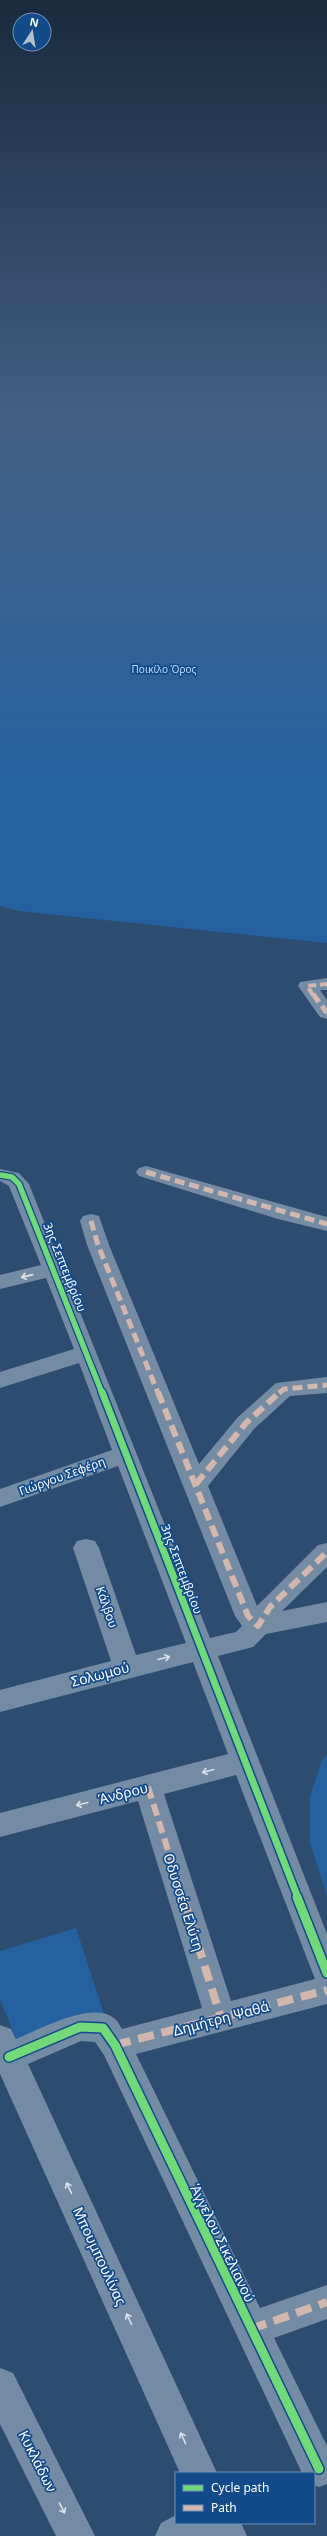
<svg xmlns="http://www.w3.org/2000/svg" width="327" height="2536" viewBox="0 0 327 2536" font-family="'Noto Sans',sans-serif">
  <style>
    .green { fill: #2561a1 }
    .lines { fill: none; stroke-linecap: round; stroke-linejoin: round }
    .minor { fill: #748ba4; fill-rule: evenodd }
    .quiet-far3 { stroke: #d1b7ad; stroke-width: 4; stroke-dasharray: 8 4; stroke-linecap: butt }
    .quiet-far2 { stroke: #d1b7ad; stroke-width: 5; stroke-dasharray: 10 5; stroke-linecap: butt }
    .quiet-far1 { stroke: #d1b7ad; stroke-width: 6; stroke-dasharray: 12 6; stroke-linecap: butt }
    .quiet { stroke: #d1b7ad; stroke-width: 8; stroke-dasharray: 16 8; stroke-linecap: butt }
    .cycleway-far2-casing { stroke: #124a8a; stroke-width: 8 }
    .cycleway-far1-casing { stroke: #124a8a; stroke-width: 10 }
    .cycleway-casing { stroke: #124a8a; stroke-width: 12 }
    .cycleway-far2 { stroke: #71d979; stroke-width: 5.5 }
    .cycleway-far1 { stroke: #71d979; stroke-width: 7 }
    .cycleway { stroke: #71d979; stroke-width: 9 }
    .oneway { stroke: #dce2e8 }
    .labels { text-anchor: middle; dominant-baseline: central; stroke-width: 3.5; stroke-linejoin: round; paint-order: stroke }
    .far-park-label { font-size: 10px; fill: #bfdcfc; stroke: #124a8a }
    .street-label { font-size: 12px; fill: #fff; stroke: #124a8a }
    .near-street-label { font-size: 14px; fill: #fff; stroke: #124a8a }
  </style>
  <rect width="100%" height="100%" fill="#2d4c6f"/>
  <g class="green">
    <polygon points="0,431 327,431 327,943 18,911 0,906"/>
    <polygon points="327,1755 327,1896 310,1843 310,1796 322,1760"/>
    <polygon points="76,1928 104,2014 19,2045 0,2000 0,1951"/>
  </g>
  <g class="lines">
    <g class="minor">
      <polygon points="327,978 327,990 320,990 327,1000 327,1019 320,1017 298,986 300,982"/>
      <polygon points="146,1166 327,1217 327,1231 278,1219 139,1176 136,1172 139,1168"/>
      <path d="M0,1169l19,4 10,11 181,454 26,-6 6,-6 -7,-10 -148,-371 -7,-24 3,-5 8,-2 8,2 10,29 90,219 39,-47 38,-34 51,-6v16l-37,3 -36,33 -46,57 49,120 61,-61 9,-2v24l-45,44 45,-9v20l-61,12 -13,13 -35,9 109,278v70l-191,50 124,254 67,-23v34l-53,19 53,108v38l-8,3 -5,-2v-12h-12l-198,-418 -9,-13 -14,-1 -53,23 189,409h-37l-180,-399v-49l11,4 5,10c22,-9 78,-40 99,-20 3,2 5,7 7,10l80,-21 -64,-207 -138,36v-24l228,-59 -35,-92 -193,50v-22l111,-29 -38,-113 4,-7 9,-2 9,2 4,7 37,107 50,-12 -68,-177 -118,41v-18l112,-39 -33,-87 -79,25v-16l74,-23 -28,-71 -46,11v-14l41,-10 -32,-79 -9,-5zM236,1775l79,204 -84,22 -67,-207z"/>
      <polygon points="0,2368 13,2373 95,2536 56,2536 0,2424"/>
      <polygon points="176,2515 176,2523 241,2523 247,2536 155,2536 161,2523"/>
    </g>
    <polyline class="quiet-far3" points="313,995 307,986 327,984"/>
    <g class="quiet-far2">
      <polyline points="313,994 327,1013"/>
      <polyline points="146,1172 327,1224"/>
      <polyline points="91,1221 98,1245 158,1393"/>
      <polyline points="279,1393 284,1389 327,1385"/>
    </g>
    <g class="quiet-far1">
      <polyline points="158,1392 248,1616 258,1626 270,1607 327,1552"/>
      <polyline points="196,1484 246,1423 280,1392"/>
      <polyline points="148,1787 183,1898"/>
    </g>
    <g class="quiet">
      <polyline points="183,1897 221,2018"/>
      <polyline points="115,2045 327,1990"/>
      <polyline points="251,2329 327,2302"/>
    </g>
    <defs>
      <polyline id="cycleway-far2" points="0,1175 12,1177 19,1184 102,1393"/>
      <polyline id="cycleway-far1" points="102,1392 298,1898"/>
      <g id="cycleway">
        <polyline points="297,1897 327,1973"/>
        <polyline points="9,2057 80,2027 103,2028 115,2045 319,2469"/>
      </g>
    </defs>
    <use href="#cycleway-far2" class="cycleway-far2-casing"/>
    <use href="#cycleway-far1" class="cycleway-far1-casing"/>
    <use href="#cycleway" class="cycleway-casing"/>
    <use href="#cycleway-far2" class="cycleway-far2"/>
    <use href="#cycleway-far1" class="cycleway-far1"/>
    <use href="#cycleway" class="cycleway"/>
  </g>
  <defs><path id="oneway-shaft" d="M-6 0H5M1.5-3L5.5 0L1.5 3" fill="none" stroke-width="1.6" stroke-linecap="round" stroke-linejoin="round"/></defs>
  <g class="oneway">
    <use href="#oneway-shaft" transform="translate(27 1276) rotate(167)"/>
    <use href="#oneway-shaft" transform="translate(164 1658) rotate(-14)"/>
    <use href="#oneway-shaft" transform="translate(208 1771) rotate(165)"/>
    <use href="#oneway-shaft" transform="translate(82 1804) rotate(166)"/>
    <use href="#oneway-shaft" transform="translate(69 2188) rotate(-115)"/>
    <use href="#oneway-shaft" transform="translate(129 2319) rotate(-115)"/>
    <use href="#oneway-shaft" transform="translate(183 2438) rotate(-115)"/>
    <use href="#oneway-shaft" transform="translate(62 2508) rotate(63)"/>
  </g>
  <linearGradient id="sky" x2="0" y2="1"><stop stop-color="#192a3d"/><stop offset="0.55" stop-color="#466185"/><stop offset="1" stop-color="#466185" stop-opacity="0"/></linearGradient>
  <rect width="327" height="786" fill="url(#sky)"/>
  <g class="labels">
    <g class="far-park-label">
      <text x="164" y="669">Ποικίλο Όρος</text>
    </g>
    <g class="street-label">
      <text transform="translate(65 1267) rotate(68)">3ης Σεπτεμβρίου</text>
      <text transform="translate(62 1476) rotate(-20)">Γιώργου Σεφέρη</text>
      <text transform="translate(182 1569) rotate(69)">3ης Σεπτεμβρίου</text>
      <text transform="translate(107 1607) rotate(71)">Κάλβου</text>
    </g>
    <g class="near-street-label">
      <text transform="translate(100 1674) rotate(-15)">Σολωμού</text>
      <text transform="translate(123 1793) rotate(-14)">Άνδρου</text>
      <text transform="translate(184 1902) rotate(72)">Οδυσσέα Ελύτη</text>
      <text transform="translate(221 2018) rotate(-15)">Δημήτρη Ψαθά</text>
      <text transform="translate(223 2243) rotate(64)">Άγγελου Σικελιανού</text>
      <text transform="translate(100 2256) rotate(65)">Μπουμπουλίνας</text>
      <text transform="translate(38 2461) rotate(63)">Κυκλάδων</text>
    </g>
  </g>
  <rect x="175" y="2472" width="140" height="52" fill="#124a8a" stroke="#7192b9"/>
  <rect x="183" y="2485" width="20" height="6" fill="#71d979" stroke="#7192b9"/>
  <text x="211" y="2492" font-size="12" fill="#ffffff">Cycle path</text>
  <rect x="183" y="2505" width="20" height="6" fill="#d1b7ad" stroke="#7192b9"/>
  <text x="211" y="2512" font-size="12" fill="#ffffff">Path</text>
  <g transform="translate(32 32) rotate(12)"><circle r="19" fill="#124a8a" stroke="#7192b9"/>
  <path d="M0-3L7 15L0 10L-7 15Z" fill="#b6c0cd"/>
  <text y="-6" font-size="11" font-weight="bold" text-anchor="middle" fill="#ffffff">N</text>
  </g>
</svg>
